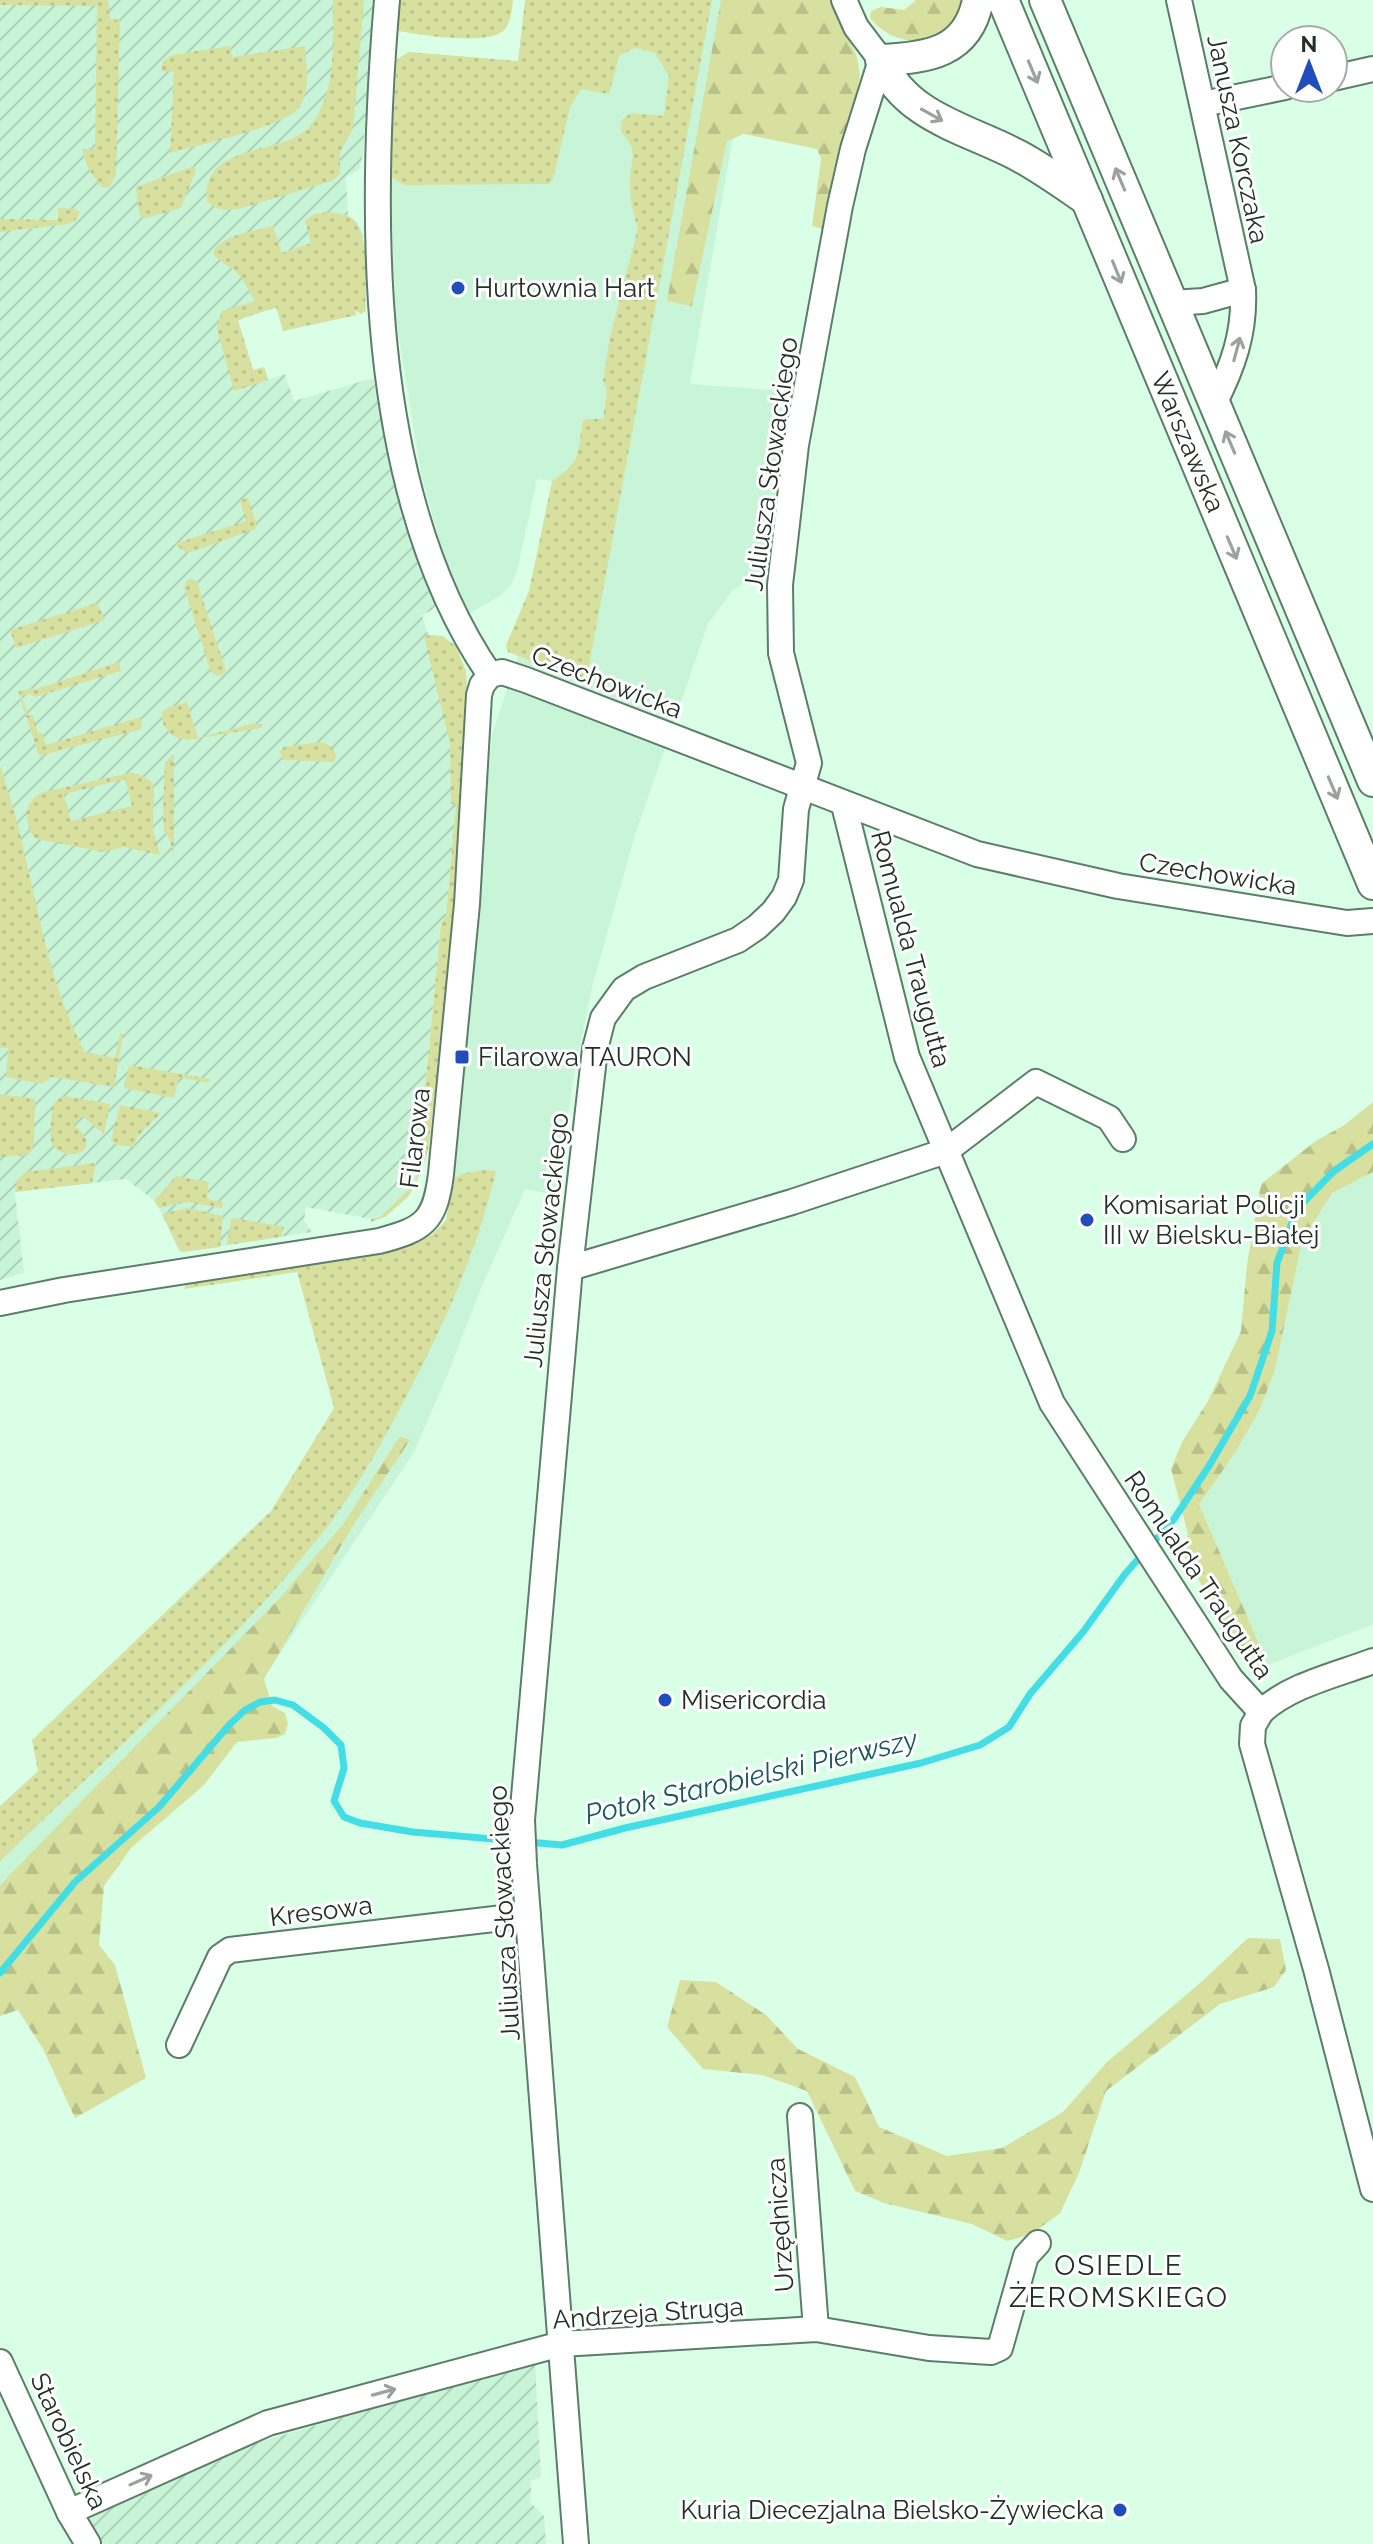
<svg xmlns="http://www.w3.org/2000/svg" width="1373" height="2544" viewBox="0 0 1373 2544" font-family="Raleway,sans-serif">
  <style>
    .built { fill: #c8f4d7 }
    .industrial { fill: url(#industrial-furrows) }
    .grass { fill: url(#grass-dots); fill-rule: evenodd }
    .forest { fill: url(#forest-firs) }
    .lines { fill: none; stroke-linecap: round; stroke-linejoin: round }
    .stream { stroke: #43dee5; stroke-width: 7 }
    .minor-casing { stroke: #5c7d68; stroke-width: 28 }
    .major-casing { stroke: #5c7d68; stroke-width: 34 }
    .minor { stroke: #fff; stroke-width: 24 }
    .major { stroke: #fff; stroke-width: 30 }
    .oneway { stroke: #9ba19d }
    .poi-dot { fill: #204dbb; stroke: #fff; stroke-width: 3 }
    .labels { text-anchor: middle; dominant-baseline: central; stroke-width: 6; stroke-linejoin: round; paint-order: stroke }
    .street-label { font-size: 26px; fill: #212f26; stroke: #fff }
    .poi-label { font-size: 26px; fill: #212f26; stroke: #fff; text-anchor: start }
    .water-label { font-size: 28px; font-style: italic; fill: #18575a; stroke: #fff }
    .neighbourhood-label { font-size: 28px; letter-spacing: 2px; fill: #212f26; stroke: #fff }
  </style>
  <defs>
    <pattern id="industrial-furrows" width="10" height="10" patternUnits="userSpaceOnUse" patternTransform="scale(2)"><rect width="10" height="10" fill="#c8f4d7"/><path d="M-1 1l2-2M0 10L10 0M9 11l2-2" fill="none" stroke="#acd2b8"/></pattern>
    <pattern id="grass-dots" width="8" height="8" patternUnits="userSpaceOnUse" patternTransform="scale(2)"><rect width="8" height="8" fill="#d8e0a0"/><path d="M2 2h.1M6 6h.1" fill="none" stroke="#b9c08a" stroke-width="1.8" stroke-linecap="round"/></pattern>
    <pattern id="forest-firs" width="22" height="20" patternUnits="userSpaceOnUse" patternTransform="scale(2)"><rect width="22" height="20" fill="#d8e0a0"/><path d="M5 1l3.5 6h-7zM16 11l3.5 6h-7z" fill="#b9c08a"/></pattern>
  </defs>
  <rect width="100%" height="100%" fill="#daffe7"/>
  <g class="built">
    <polygon points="678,0 757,0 690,384 796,392 772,563 732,591 708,624 635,835 593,984 574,1076 556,1195 525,1189 479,1293 449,1371 414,1452 270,1669 0,1930 0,1822 165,1665 446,1262 492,735 595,420 582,423 578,451 570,469 552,481 537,479 517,572 511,585 500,596 470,613 448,571 421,474 396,320 390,176 404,185 553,179 570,108 581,89 619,56 634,48 655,53 666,69"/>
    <polygon points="1373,1172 1373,1624 1268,1665 1199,1504 1235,1453 1259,1411 1275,1370 1302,1241 1332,1193"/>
  </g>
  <g class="industrial">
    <polygon points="0,0 374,0 363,154 359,170 346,177 348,215 357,223 364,236 262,261 275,308 238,320 253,370 264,367 268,380 285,374 294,401 373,378 396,492 407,531 437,598 436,605 432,610 422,615 462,740 446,916 441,924 416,1182 380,1217 371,1219 306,1207 304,1221 312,1232 183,1252 179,1250 156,1202 126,1179 15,1192 24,1273 0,1280"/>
    <polygon points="535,2362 541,2477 531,2481 531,2503 544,2516 546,2544 103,2544 88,2518 217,2454"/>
  </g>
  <g class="grass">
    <path d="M0,0h108l2,19 10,1 -4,154 -6,12 -7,2c-11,-12 -17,-22 -21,-39h13l2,-143 -97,-1z"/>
    <path d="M333,0h31l-11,129 -13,23v22l-8,7 -94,28 -14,1 -10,-3 -7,-5c-7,-62 77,-44 104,-77 27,-35 21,-83 22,-125z"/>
    <path d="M395,0h118c-1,9 -2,23 -9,30 -14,16 -84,5 -105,1l-6,-14z"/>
    <path d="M525,0h187l-126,682 -78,-30 -2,-7 23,-54 23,-110c28,-18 26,-27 30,-58l4,-4h17l4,-27 -4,-12 7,-43 28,-109c-5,-14 -8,-28 -8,-43 -1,-24 11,-33 -9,-53l1,-12 9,-7 33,3 5,-40 -14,-23 -21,-5 -15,8 -10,38 -28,-5 -11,19 -17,71 -4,5 -145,1 -14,-9 7,-117 12,-7 109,9z"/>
    <path d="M230,46l2,11 73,-11c1,20 6,45 -6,62 -13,18 -104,38 -129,45l4,-81 -13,-1 2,-10 9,-6z"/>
    <polygon points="194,166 196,170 181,208 142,219 139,212 136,187"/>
    <polygon points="58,208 75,209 80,212 76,220 68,224 0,232 0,219 58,220"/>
    <path d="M330,212c6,1 14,2 20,5 22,12 14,70 16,94l-5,3 -7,-4 3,5 -74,16 -7,-24 -38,13 15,50 11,-3 4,13 -34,11 -17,-63 5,-17 33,-10c-7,-11 -11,-22 -20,-30 -8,-7 -16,-9 -22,-18 7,-18 42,-22 60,-27l9,27 29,-10 -6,-23 9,-6z"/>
    <polygon points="248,498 257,526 255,529 188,553 174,544 246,521 240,500"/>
    <polygon points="192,579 197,582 226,671 222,675 217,676 211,672 184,587 187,580"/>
    <polygon points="97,603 105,620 16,648 10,630"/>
    <polygon points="432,635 442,636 456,646 466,671 467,687 466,752 450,968 428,1152 416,1184 408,1197 385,1217 371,1222 371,1219 380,1217 416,1182 441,924 446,916 456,804 451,804 450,744 424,636"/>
    <polygon points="119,662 121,671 35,697 30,694 22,696 28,716 33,715 38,733 42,733 46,745 141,717 142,729 39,756 18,692 32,688 33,690"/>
    <path d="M187,702l11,36 57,-15 2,2 6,-1 -2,4 -73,12c-15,-1 -28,-12 -26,-28l7,-5z"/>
    <path d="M319,742c10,1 12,4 17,12l-2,8 -52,-2 -2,-9 4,-4z"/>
    <polygon points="172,755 174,755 174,857 170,840 164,831 163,812 165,763"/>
    <path d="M0,766c34,94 38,198 85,286l30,6 5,-25 3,1 -9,53 -62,-10 -11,7 -35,-7 2,-29h-8z"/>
    <path d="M130,773l8,1 14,8 2,8 -1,40 7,25 -36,-8 -21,5 -66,-13 -5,-4c-8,-19 -8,-33 11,-43zM125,779l7,27 -61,15 -7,-27z"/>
    <polygon points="129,1065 210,1079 209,1083 179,1077 174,1098 124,1088"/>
    <polygon points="0,1094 35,1099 34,1145 28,1155 0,1157"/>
    <path d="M64,1096l46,8 -6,30 -22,-18 -8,9c4,4 11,9 12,14 5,18 -24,19 -32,8 -5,-6 -3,-17 -3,-25 1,-13 0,-20 13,-26z"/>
    <polygon points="120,1105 161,1113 137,1137 134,1147 116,1145 111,1140"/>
    <polygon points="96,1163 92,1183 15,1192 17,1180 25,1172"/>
    <path d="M482,1170l14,1c-19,80 -51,152 -89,224 -22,42 -46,86 -74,124 -96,126 -220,232 -333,342v-55l38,-35 -6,-31 239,-229 63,-103 -37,-136 -113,17 3,-7 197,-30 35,-11 14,-7 13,-14 6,-40 10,-6z"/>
    <polygon points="176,1176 209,1182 207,1199 223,1202 222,1208 187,1202 159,1208 154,1201"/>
    <polygon points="187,1208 223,1216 220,1247 183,1252 179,1250 162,1214"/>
    <polygon points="234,1218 284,1227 281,1237 227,1245 231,1220"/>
  </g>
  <g class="forest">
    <polygon points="721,0 831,0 857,57 860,76 827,230 812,226 821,159 817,149 744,134 727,141 692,306 667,301"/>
    <path d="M916,0h48c-3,8 -5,17 -10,23 -22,28 -64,21 -84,-5l1,-7 10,-4 23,3z"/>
    <polygon points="1373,1102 1373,1172 1332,1193 1302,1241 1275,1370 1259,1411 1235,1453 1199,1504 1268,1665 1251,1667 1183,1554 1188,1534 1171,1469 1182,1442 1208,1401 1241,1331 1247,1264 1261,1184 1317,1140 1343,1126"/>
    <polygon points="400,1436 410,1440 352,1527 264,1679 272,1706 285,1713 288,1723 285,1734 276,1738 237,1742 204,1785 131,1848 104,1886 99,1945 115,1965 146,2078 75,2118 43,2049 18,2010 0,2016 0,1885 278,1600 344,1523"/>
    <polygon points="1248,1938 1280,1939 1286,1970 1274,1987 1220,2004 1106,2091 1079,2173 1060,2213 1032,2234 1007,2241 972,2224 884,2203 855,2191 807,2091 762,2075 703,2069 667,2027 680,1980 716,1982 766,2015 798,2049 855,2077 879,2127 947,2156 1002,2148 1063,2112 1107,2062 1199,1984"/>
  </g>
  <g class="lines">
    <polyline class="stream" points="0,1973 75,1882 159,1807 229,1725 245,1710 260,1702 275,1700 293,1705 324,1728 341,1745 344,1768 334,1801 344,1817 360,1823 413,1832 562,1845 625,1828 921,1763 980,1745 1009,1727 1030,1694 1083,1632 1125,1574 1174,1519 1209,1466 1250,1396 1272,1331 1277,1263 1297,1209 1334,1171 1373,1144"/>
    <defs>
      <g id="minor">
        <path d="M387,0c-18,212 -22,493 103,675"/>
        <path d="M1179,0l64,290c2,43 -10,76 -29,114"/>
        <polyline points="1333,78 1373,69"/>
        <polyline points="1203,104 1285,87"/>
        <polyline points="1172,303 1203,301 1243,290"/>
        <polyline points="490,675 502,672 526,680 977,854 1118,886 1347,923 1373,921"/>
        <polyline points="844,805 907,1057 1052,1403 1231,1679 1261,1712 1253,1726 1252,1744 1316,1969 1373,2189"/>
        <polyline points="570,1268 792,1202 946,1151 1036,1082 1109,1118 1123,1139"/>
        <path d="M0,1303l64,-13 315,-49c45,-12 56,-19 62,-67l26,-270 12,-209 3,-10 8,-10"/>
        <path d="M1261,1712c29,-27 75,-37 112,-51"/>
        <polyline points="179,2045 220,1957 230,1950 528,1915"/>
        <polyline points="800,2116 816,2329"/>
        <polyline points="0,2362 69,2512 88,2544"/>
        <polyline points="69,2512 268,2423 561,2344 816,2329 929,2348 991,2352 1000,2348 1026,2256 1038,2243"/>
        <polyline points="576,2544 524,1864 522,1820 570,1268 595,1049 603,1018 624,989 644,977 738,940 757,927 773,912 784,897 791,880 796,809 809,763 781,653 780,585 796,445 840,206 853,149 881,60 856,27 844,0"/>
      </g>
      <g id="major">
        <path d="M978,0c-10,53 -51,58 -97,60 24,58 88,69 138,96 24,13 46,29 68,44"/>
        <polyline points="1003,0 1373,884"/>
        <polyline points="1045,0 1373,781"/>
      </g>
    </defs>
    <use href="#minor" class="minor-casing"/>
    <use href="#major" class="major-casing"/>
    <use href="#minor" class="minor"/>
    <use href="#major" class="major"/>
  </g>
  <defs><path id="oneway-shaft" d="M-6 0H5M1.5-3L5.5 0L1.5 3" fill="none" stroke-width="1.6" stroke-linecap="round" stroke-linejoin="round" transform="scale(2)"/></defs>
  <g class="oneway">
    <use href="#oneway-shaft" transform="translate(1033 72) rotate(67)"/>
    <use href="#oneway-shaft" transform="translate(932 115) rotate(29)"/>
    <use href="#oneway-shaft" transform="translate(1120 179) rotate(-113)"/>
    <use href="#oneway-shaft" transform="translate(1117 272) rotate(68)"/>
    <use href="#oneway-shaft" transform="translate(1237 349) rotate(-75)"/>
    <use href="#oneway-shaft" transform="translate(1230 442) rotate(-113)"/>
    <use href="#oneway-shaft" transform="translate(1232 548) rotate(67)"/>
    <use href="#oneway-shaft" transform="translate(1333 788) rotate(67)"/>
    <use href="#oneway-shaft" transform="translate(384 2392) rotate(-15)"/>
    <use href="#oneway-shaft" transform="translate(141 2480) rotate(-24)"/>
  </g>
  <g class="poi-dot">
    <circle cx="458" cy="288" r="8"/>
    <rect x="454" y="1049" width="16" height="16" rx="4"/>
    <circle cx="1087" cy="1220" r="8"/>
    <circle cx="665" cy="1700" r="8"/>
    <circle cx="1120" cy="2510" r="8"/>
  </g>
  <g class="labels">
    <g class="street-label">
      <text transform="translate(1238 139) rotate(78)">Janusza Korczaka</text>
      <text transform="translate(1188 442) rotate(67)">Warszawska</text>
      <text transform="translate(771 464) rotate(-82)">Juliusza Słowackiego</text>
      <text transform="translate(607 682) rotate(21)">Czechowicka</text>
      <text transform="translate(1218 874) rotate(9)">Czechowicka</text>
      <text transform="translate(911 949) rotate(75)">Romualda Traugutta</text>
      <text transform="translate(415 1138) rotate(-83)">Filarowa</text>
      <text transform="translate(546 1240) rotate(-84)">Juliusza Słowackiego</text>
      <text transform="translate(1199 1575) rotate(56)">Romualda Traugutta</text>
      <text transform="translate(321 1911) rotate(-7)">Kresowa</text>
      <text transform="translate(504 1913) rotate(-93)">Juliusza Słowackiego</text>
      <text transform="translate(780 2225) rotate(-94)">Urzędnicza</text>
      <text transform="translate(648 2313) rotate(-4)">Andrzeja Struga</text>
      <text transform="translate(69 2441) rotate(65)">Starobielska</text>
    </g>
    <g class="poi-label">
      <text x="474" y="288">Hurtownia Hart</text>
      <text x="478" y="1057">Filarowa TAURON</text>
      <text x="1103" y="1205">Komisariat Policji<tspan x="1103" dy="30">III w Bielsku-Białej</tspan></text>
      <text x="681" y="1700">Misericordia</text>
      <text x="1104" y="2510" text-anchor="end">Kuria Diecezjalna Bielsko-Żywiecka</text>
    </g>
    <g class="water-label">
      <text transform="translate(751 1777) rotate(-13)">Potok Starobielski Pierwszy</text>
    </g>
    <g class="neighbourhood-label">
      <text x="1119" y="2265">OSIEDLE<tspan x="1119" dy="32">ŻEROMSKIEGO</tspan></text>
    </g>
  </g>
  <g transform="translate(1309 64)"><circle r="38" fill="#ffffff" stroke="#a6aca8" stroke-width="2"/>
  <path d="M0-6L14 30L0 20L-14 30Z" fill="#204dbb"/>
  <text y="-12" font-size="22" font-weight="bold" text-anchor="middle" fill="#212f26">N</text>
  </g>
</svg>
